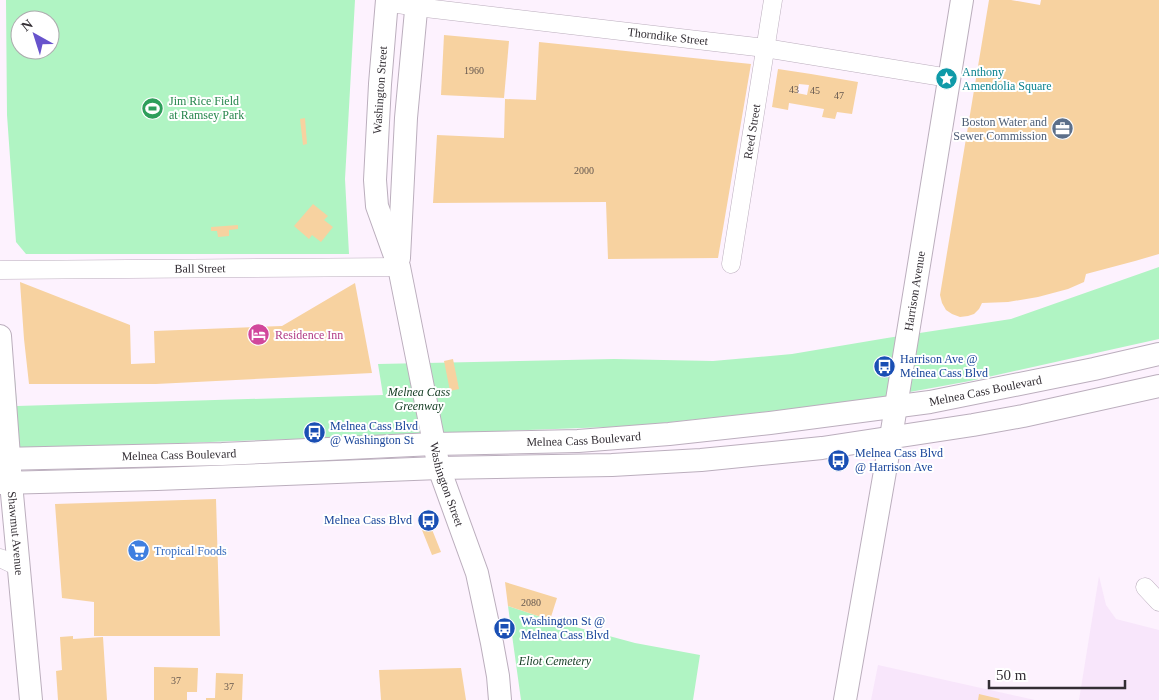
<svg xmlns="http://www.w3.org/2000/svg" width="1159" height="700" viewBox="0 0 1159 700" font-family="'Times New Roman',serif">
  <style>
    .built { fill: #f8e6fb }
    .green { fill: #b0f4c3; fill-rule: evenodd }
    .building { fill: #f7d2a0; fill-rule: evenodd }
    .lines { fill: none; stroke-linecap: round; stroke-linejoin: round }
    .minor-casing { stroke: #bbaebd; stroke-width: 19 }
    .major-casing { stroke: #bbaebd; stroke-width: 24 }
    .minor { stroke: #fff; stroke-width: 18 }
    .major { stroke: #fff; stroke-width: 22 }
    .labels { text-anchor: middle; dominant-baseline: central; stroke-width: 4; stroke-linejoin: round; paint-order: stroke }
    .number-label { font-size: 10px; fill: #64574f }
    .street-label { font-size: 12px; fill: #332e34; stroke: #fff }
    .culture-label { font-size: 12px; fill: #0d838f; stroke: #fff; text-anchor: start }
    .leisure-label { font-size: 12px; fill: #27864d; stroke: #fff; text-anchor: start }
    .service-label { font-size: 12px; fill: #4e5e75; stroke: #fff; text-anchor: end }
    .hotel-label { font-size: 12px; fill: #b23c85; stroke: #fff; text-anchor: start }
    .transit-label { font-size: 12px; fill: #164399; stroke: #fff; text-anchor: start }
    .park-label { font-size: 12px; font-style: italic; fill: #113920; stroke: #fff }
    .shop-label { font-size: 12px; fill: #366cbe; stroke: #fff; text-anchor: start }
  </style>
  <rect width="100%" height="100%" fill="#fdf2fe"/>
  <g class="built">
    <polygon points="1099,576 1106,605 1116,619 1159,630 1159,700 1079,700"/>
    <polygon points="878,665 1035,700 871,700"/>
  </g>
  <g class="green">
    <path d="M6,0h349l-10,179 4,75h-323l-10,-12 -9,-127zM20,20h30v30h-30z"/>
    <polygon points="1159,267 1159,339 970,381 855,402 635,426 0,450 0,379 15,378 17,406 383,395 378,364 614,359 713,361 792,354 887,338 1011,319"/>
    <polygon points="508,606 550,620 635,643 700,655 693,700 521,700"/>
  </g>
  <g class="building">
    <polygon points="989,0 1011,0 1040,5 1041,0 1159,0 1159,254 1135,261 1086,274 1084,282 1068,289 1038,297 1008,302 982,303 979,309 974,314 968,316 960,317 952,314 946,310 942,303 940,295"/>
    <polygon points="444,35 509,41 504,98 441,95"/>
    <polygon points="539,42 751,64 718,258 608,259 606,202 433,203 437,135 504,138 505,99 536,100"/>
    <path d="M778,69l33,5 47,8 -6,32 -15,-2 -2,7 -13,-2 2,-8 -35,-6 -1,7 -16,-3zM799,84l10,1 -2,10 -10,-2z"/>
    <polygon points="305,118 307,144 303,145 300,119"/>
    <polygon points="313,204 328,216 324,220 333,227 321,242 312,235 309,239 294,226"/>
    <polygon points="238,225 238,229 229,230 229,236 218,237 217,231 211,231 211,227"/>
    <polygon points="20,282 130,325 131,364 155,363 154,331 282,326 355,283 372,373 156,384 29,384 24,339"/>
    <polygon points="453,359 459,389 450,391 444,361"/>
    <polygon points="216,499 220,636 94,636 94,602 62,598 55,504"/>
    <polygon points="431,527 441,552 432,555 422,530"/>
    <polygon points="505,582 557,598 550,620 508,606"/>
    <polygon points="73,636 73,639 103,637 107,700 58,700 56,671 62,670 60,637"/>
    <polygon points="154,667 198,668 197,692 187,692 187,700 154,700"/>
    <polygon points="461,668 466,700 381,700 379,670"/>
    <polygon points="216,673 243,674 242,700 206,700 206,698 215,698"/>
    <polygon points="979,694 1000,699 999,700 978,700"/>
  </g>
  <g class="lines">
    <defs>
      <g id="minor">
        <path id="s1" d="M386,2l31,5 348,41 184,30"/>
        <path id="s2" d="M731,264l42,-264"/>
        <path id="s3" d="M0,270l399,-3"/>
        <polyline points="0,558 19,567"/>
        <polyline points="1145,587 1159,602"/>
      </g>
      <g id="major">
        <path id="s4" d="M387,0l-7,84 -5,96 2,26 22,61 40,201 38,105 15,70 6,33 2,24"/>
        <polyline points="399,258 406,118 417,0"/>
        <path id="s5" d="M0,336l11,147 20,217"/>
        <path id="s6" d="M0,459l222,-5 212,-10 144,-3 91,-7 101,-11 160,-21 164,-33 65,-15"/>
        <polyline points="0,483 157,479 439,468 612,465 701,460 822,448 973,425 1023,416 1159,386"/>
        <path id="s7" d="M845,700l46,-263 71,-437"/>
      </g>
    </defs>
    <use href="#minor" class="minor-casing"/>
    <use href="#major" class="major-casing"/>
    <use href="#minor" class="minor"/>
    <use href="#major" class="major"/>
  </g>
  <defs>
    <symbol id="sight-disc" viewBox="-11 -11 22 22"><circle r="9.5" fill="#0f9aa8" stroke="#fff"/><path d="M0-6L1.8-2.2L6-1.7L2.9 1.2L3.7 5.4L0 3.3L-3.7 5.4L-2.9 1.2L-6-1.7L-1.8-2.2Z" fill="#fff"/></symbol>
    <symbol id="stadium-disc" viewBox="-11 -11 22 22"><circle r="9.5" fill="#2e9e5b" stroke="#fff"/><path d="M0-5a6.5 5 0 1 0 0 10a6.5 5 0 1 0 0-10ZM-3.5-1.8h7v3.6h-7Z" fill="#fff"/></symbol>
    <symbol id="office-disc" viewBox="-11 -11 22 22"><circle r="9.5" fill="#5c6f8a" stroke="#fff"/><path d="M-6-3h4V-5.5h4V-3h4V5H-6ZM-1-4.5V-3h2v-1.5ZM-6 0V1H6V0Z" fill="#fff"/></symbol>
    <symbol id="hotel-disc" viewBox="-11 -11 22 22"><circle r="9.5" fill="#d1479c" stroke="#fff"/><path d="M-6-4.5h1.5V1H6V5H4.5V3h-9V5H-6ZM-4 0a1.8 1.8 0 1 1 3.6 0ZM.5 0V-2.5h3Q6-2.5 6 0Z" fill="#fff"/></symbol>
    <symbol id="bus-disc" viewBox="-11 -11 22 22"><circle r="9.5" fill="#1a4fb4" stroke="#fff"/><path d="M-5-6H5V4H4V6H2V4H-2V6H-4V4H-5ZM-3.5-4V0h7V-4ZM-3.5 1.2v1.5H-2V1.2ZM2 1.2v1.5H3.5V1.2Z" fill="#fff"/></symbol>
    <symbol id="supermarket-disc" viewBox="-11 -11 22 22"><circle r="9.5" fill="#3f7fe0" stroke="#fff"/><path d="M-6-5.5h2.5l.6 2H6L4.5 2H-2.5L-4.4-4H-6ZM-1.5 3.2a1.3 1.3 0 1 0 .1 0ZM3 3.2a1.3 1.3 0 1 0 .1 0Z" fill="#fff"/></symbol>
  </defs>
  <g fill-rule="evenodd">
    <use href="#sight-disc" x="934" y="66" width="25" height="25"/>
    <use href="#stadium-disc" x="140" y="96" width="25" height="25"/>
    <use href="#office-disc" x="1050" y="116" width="25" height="25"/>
    <use href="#hotel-disc" x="246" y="322" width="25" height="25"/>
    <use href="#bus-disc" x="872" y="354" width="25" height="25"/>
    <use href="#bus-disc" x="302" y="420" width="25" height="25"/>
    <use href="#bus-disc" x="826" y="448" width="25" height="25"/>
    <use href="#bus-disc" x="416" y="508" width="25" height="25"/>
    <use href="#supermarket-disc" x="126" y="538" width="25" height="25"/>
    <use href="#bus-disc" x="492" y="616" width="25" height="25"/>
  </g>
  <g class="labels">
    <g class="number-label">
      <text x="474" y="70">1960</text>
      <text x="794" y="89">43</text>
      <text x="815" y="90">45</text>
      <text x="839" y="95">47</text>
      <text x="584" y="170">2000</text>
      <text x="531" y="602">2080</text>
      <text x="176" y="680">37</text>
      <text x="229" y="686">37</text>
    </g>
    <g class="street-label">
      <text stroke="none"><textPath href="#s1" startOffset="284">Thorndike Street</textPath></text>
      <text transform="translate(380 90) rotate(-86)">Washington Street</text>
      <text stroke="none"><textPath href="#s2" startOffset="134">Reed Street</textPath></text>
      <text stroke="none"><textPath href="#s3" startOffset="200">Ball Street</textPath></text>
      <text stroke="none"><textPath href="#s7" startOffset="415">Harrison Avenue</textPath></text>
      <text stroke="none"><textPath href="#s6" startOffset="989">Melnea Cass Boulevard</textPath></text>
      <text stroke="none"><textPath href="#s6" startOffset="584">Melnea Cass Boulevard</textPath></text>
      <text stroke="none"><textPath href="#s6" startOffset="179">Melnea Cass Boulevard</textPath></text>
      <text stroke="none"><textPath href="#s4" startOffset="494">Washington Street</textPath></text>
      <text stroke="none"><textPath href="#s5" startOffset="198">Shawmut Avenue</textPath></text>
    </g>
    <g class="culture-label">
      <text x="962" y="72">Anthony<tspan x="962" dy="14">Amendolia Square</tspan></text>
    </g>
    <g class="leisure-label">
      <text x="169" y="101">Jim Rice Field<tspan x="169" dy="14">at Ramsey Park</tspan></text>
    </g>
    <g class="service-label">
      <text x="1047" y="122">Boston Water and<tspan x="1047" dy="14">Sewer Commission</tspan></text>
    </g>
    <g class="hotel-label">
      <text x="275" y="335">Residence Inn</text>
    </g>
    <g class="transit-label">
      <text x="900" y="359">Harrison Ave @<tspan x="900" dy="14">Melnea Cass Blvd</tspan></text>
      <text x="330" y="426">Melnea Cass Blvd<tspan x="330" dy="14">@ Washington St</tspan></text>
      <text x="855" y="453">Melnea Cass Blvd<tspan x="855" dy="14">@ Harrison Ave</tspan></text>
      <text x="412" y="520" text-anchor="end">Melnea Cass Blvd</text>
      <text x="521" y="621">Washington St @<tspan x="521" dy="14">Melnea Cass Blvd</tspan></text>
    </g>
    <g class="park-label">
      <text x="419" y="392">Melnea Cass<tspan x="419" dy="14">Greenway</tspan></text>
      <text x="555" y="661">Eliot Cemetery</text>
    </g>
    <g class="shop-label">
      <text x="154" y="551">Tropical Foods</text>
    </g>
  </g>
  <g transform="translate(35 35) rotate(321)"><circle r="24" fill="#ffffff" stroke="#adabae"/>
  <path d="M0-4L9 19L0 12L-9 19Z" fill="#6753cc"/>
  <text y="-8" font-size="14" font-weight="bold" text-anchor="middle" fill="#332e34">N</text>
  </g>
  <path d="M989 680v8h136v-8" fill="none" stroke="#332e34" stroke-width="2.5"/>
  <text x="996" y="680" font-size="15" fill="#332e34" stroke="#ffffff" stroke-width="4" paint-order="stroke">50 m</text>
</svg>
